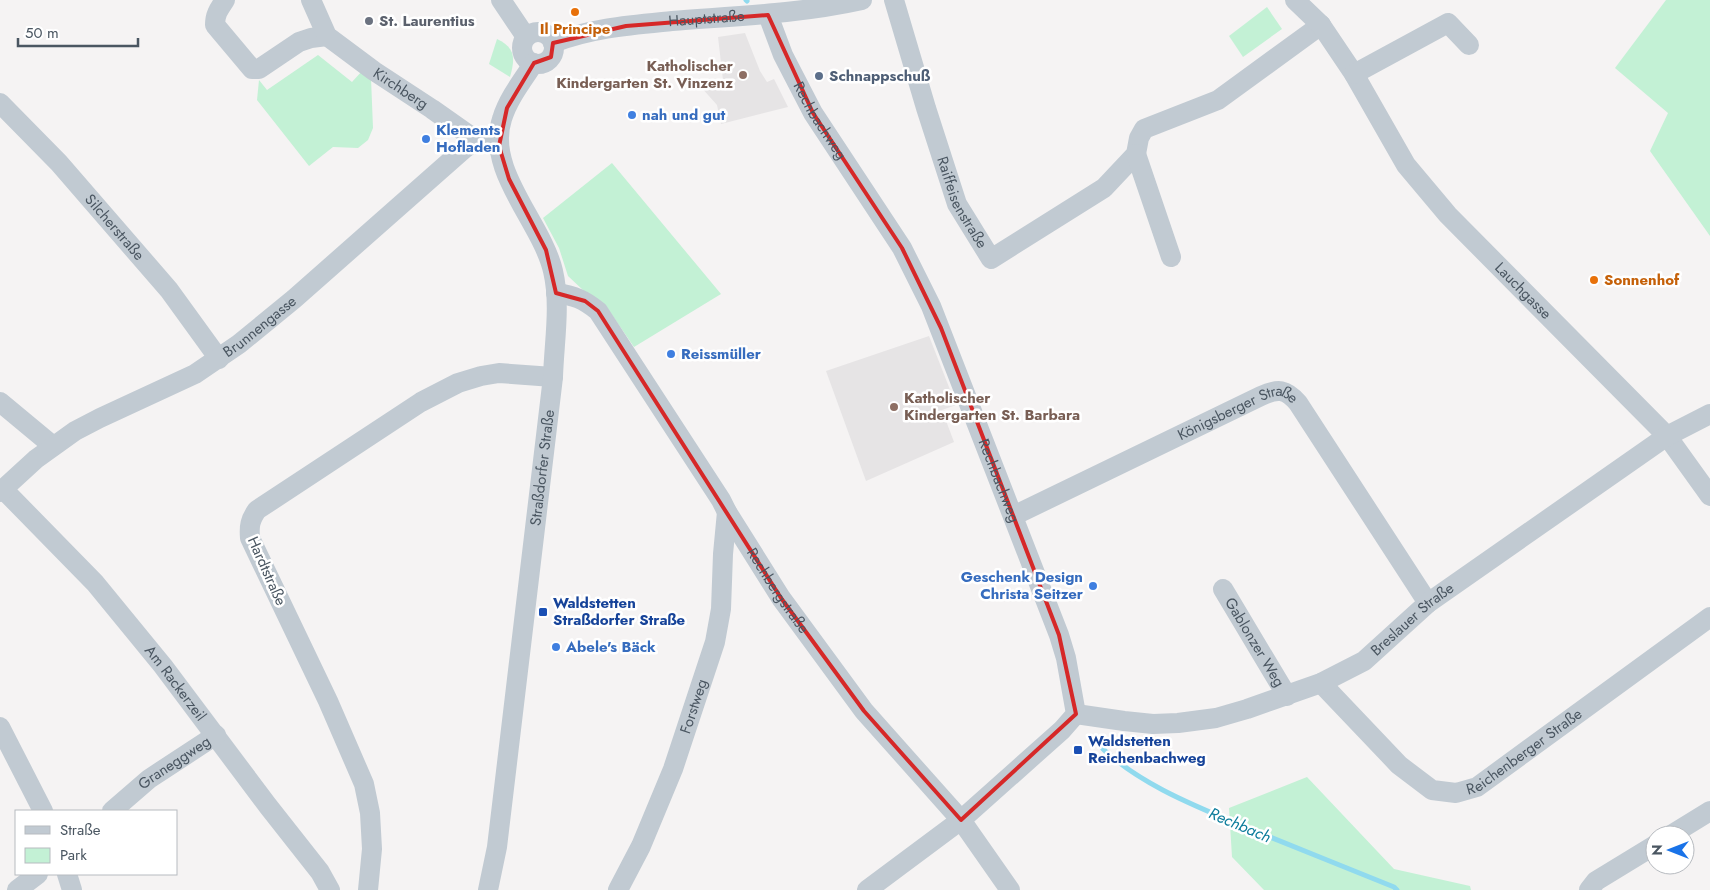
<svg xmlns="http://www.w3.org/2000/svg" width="1710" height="890" viewBox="0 0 1710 890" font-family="Jost,sans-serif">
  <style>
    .education { fill: #e6e4e5 }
    .green { fill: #c3f1d5 }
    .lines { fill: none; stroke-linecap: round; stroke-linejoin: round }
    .stream { stroke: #90daee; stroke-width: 5 }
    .minor { stroke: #c1cad2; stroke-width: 20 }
    .marked { fill: none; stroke: #d62828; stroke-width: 4; stroke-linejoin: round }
    .food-dot { fill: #e8710a; stroke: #fff; stroke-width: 2 }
    .worship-dot { fill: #6b7280; stroke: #fff; stroke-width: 2 }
    .education-dot { fill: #8d6e63; stroke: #fff; stroke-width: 2 }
    .service-dot { fill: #5c6f8a; stroke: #fff; stroke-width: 2 }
    .shop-dot { fill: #3f7fe0; stroke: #fff; stroke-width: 2 }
    .transit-dot { fill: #1a4fb4; stroke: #fff; stroke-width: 2 }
    .labels { text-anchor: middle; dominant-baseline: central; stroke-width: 5; stroke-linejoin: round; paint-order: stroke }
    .street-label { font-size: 15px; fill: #4a5661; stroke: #fff }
    .worship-label { font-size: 15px; font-weight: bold; fill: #5b616d; stroke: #fff; text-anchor: start }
    .food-label { font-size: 15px; font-weight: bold; fill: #c56008; stroke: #fff }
    .education-label { font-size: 15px; font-weight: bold; fill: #785e54; stroke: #fff; text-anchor: end }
    .service-label { font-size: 15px; font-weight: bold; fill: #4e5e75; stroke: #fff; text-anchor: start }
    .shop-label { font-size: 15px; font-weight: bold; fill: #366cbe; stroke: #fff; text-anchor: start }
    .transit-label { font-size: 15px; font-weight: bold; fill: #164399; stroke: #fff; text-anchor: start }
    .water-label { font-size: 16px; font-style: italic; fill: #0c7c9b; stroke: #fff }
  </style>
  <rect width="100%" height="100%" fill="#f5f3f3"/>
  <g class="education">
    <polygon points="745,33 760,71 767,82 774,79 788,107 721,124 717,105 700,86 717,84 717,81 723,80 718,37"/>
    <polygon points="929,336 956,405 942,410 954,442 866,481 826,371"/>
  </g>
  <g class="green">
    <polygon points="1666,0 1710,0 1710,236 1650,151 1668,113 1615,68"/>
    <polygon points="1267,7 1282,29 1243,57 1229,36"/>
    <path d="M497,39c19,9 18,20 13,38l-21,-13z"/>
    <polygon points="318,55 352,82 363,70 371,78 373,128 368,140 358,148 333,147 309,166 257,100 259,80 267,90"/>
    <polygon points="612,163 721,294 634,347 606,306 584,291 568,276 559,248 543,218"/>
    <polygon points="1307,777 1394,869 1470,886 1471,890 1264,890 1232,857 1229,808"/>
  </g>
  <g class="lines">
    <g class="stream">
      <polyline points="746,0 747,1"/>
      <path d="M1095,741c41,44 110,69 165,92 45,18 89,36 134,54l3,3"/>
    </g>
    <g class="minor">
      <path d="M225,0c-6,9 -10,14 -10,25l37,44h7l40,-27 12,-4 16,-2"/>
      <path id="s1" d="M311,0l16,36 47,35 58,38 44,31"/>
      <polyline points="501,0 526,37"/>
      <path id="s2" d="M894,0l32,108 31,96 34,55 113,-71 32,-34 3,-16 5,-9 74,-29 103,-75"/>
      <path id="s3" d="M1295,0l26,25 33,49 52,91 42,50 219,221 43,60"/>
      <path id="s4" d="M768,15l15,40 30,58 89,135 29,58 128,329 7,23 10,56 -14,16 -101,90 -94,70"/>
      <circle cx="538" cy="48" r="16"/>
      <path id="s5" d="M553,43c38,-15 79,-18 119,-22 64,-5 127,-7 190,-21"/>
      <polyline points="1354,74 1448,23 1469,45"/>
      <path id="s6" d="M0,103l59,60 110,127 50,69"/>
      <polyline points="1136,154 1171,257"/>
      <path id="s7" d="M556,293c19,3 27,6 42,18l123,189 6,12 54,86 83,113 97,109 49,70"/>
      <polyline points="0,402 53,446"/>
      <path id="s8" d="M3,489l92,94 68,83 105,140 52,66 10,18"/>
      <path id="s9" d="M0,492l36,-33 39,-28 25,-13 95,-44 44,-30 55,-45 170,-150c12,-9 20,-13 35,-15"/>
      <path id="s10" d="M1013,516l248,-120c17,-8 25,-7 37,7l130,200"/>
      <path id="s11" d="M1223,589l64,107"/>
      <path id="s12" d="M1321,683l78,82 33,25 24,3 21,-6 233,-170"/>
      <path id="s13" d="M1076,714l48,7 29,3 25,-1 38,-5 31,-9 74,-26 43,-22 64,-58 239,-167 43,-22"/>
      <polyline points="0,727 43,811"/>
      <path id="s14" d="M112,811l37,-32 67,-44"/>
      <polyline points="1671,835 1710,811"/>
      <polyline points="67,874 72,890"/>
      <polyline points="17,890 38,874"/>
      <path d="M368,890l4,-41 -2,-36 -6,-29 -36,-83 -78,-163c-1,-12 0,-18 7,-28l164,-108 37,-19 23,-7 18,-3 54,4"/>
      <path id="s15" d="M488,890l9,-43 56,-470c1,-34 8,-72 0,-106 -11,-48 -68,-101 -51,-152 6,-20 20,-38 32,-56"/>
      <path id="s16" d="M618,890l23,-44 32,-77 42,-127 6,-33 2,-55 4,-42"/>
      <polyline points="1589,890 1596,881 1655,845"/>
    </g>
  </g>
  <path class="marked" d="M768,15l45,98 89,135 39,80 118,307 17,79 -115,106 -97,-109 -83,-113 -183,-287 -13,-10 -29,-8 -10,-43 -37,-71 -10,-33 8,-38 27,-45 17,-6 2,-14 73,-17z"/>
  <g class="food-dot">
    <circle cx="575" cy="12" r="5"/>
    <circle cx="1594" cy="280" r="5"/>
  </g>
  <circle class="worship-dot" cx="369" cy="21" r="5"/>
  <g class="education-dot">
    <circle cx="743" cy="75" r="5"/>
    <circle cx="894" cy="407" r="5"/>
  </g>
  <circle class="service-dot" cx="819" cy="76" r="5"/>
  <g class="shop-dot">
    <circle cx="632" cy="115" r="5"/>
    <circle cx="426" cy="139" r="5"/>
    <circle cx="671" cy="354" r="5"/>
    <circle cx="1093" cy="586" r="5"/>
    <circle cx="556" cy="647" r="5"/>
  </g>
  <g class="transit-dot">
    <rect x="538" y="607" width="10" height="10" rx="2.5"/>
    <rect x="1073" y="745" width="10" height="10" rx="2.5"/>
  </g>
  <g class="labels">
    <g class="street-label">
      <text stroke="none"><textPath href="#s5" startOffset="156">Hauptstraße</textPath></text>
      <text stroke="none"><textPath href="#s1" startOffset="130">Kirchberg</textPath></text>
      <text stroke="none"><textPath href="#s4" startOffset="118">Rechbachweg</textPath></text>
      <text stroke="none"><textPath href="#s2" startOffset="214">Raiffeisenstraße</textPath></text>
      <text stroke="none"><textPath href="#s6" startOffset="169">Silcherstraße</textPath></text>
      <text stroke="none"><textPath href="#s3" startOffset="372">Lauchgasse</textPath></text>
      <text stroke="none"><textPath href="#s9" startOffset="310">Brunnengasse</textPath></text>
      <text stroke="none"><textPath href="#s10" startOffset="249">Königsberger Straße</textPath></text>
      <text stroke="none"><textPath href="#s15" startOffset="426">Straßdorfer Straße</textPath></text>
      <text stroke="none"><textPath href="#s4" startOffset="522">Rechbachweg</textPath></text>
      <text transform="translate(267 571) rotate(66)">Hardtstraße</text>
      <text stroke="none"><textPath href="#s7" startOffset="379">Rechbergstraße</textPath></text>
      <text stroke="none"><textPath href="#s13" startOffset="364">Breslauer Straße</textPath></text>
      <text stroke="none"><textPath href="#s11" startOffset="62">Gablonzer Weg</textPath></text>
      <text stroke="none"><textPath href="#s8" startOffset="260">Am Rackerzeil</textPath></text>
      <text stroke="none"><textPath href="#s16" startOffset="199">Forstweg</textPath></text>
      <text stroke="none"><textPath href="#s12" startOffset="259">Reichenberger Straße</textPath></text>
      <text stroke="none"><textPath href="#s14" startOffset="79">Graneggweg</textPath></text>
    </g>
    <g class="worship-label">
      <text x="379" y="21">St. Laurentius</text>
    </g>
    <g class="food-label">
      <text x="575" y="29">Il Principe</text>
      <text x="1604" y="280" text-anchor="start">Sonnenhof</text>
    </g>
    <g class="education-label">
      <text x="733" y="66">Katholischer<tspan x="733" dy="17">Kindergarten St. Vinzenz</tspan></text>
      <text x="904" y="398" text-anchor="start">Katholischer<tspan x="904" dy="17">Kindergarten St. Barbara</tspan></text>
    </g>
    <g class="service-label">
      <text x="829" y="76">Schnappschuß</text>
    </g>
    <g class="shop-label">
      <text x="642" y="115">nah und gut</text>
      <text x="436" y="130">Klements<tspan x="436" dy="17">Hofladen</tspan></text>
      <text x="681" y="354">Reissmüller</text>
      <text x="1083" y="577" text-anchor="end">Geschenk Design<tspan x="1083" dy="17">Christa Seitzer</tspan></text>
      <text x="566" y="647">Abele's Bäck</text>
    </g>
    <g class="transit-label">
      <text x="553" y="603">Waldstetten<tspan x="553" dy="17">Straßdorfer Straße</tspan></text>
      <text x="1088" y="741">Waldstetten<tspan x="1088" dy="17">Reichenbachweg</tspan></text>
    </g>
    <g class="water-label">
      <text transform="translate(1240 825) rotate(23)">Rechbach</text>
    </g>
  </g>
  <rect x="15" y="810" width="162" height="65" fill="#ffffff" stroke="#b7bbc0"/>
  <rect x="25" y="826" width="25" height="8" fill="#c1cad2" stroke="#b7bbc0"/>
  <text x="60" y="835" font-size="15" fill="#4a5661">Straße</text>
  <rect x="25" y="848" width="25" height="15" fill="#c3f1d5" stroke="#b7bbc0"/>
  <text x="60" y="860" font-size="15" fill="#4a5661">Park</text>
  <g transform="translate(1670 850) rotate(270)"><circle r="24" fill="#ffffff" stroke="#b7bbc0"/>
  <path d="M0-4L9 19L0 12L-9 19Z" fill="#1a73e8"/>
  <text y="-8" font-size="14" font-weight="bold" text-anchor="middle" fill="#4a5661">N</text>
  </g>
  <path d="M18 38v8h120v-8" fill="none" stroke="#4a5661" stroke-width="2.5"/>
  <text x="25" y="38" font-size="15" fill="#4a5661" stroke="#ffffff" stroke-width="4" paint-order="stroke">50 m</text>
</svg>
